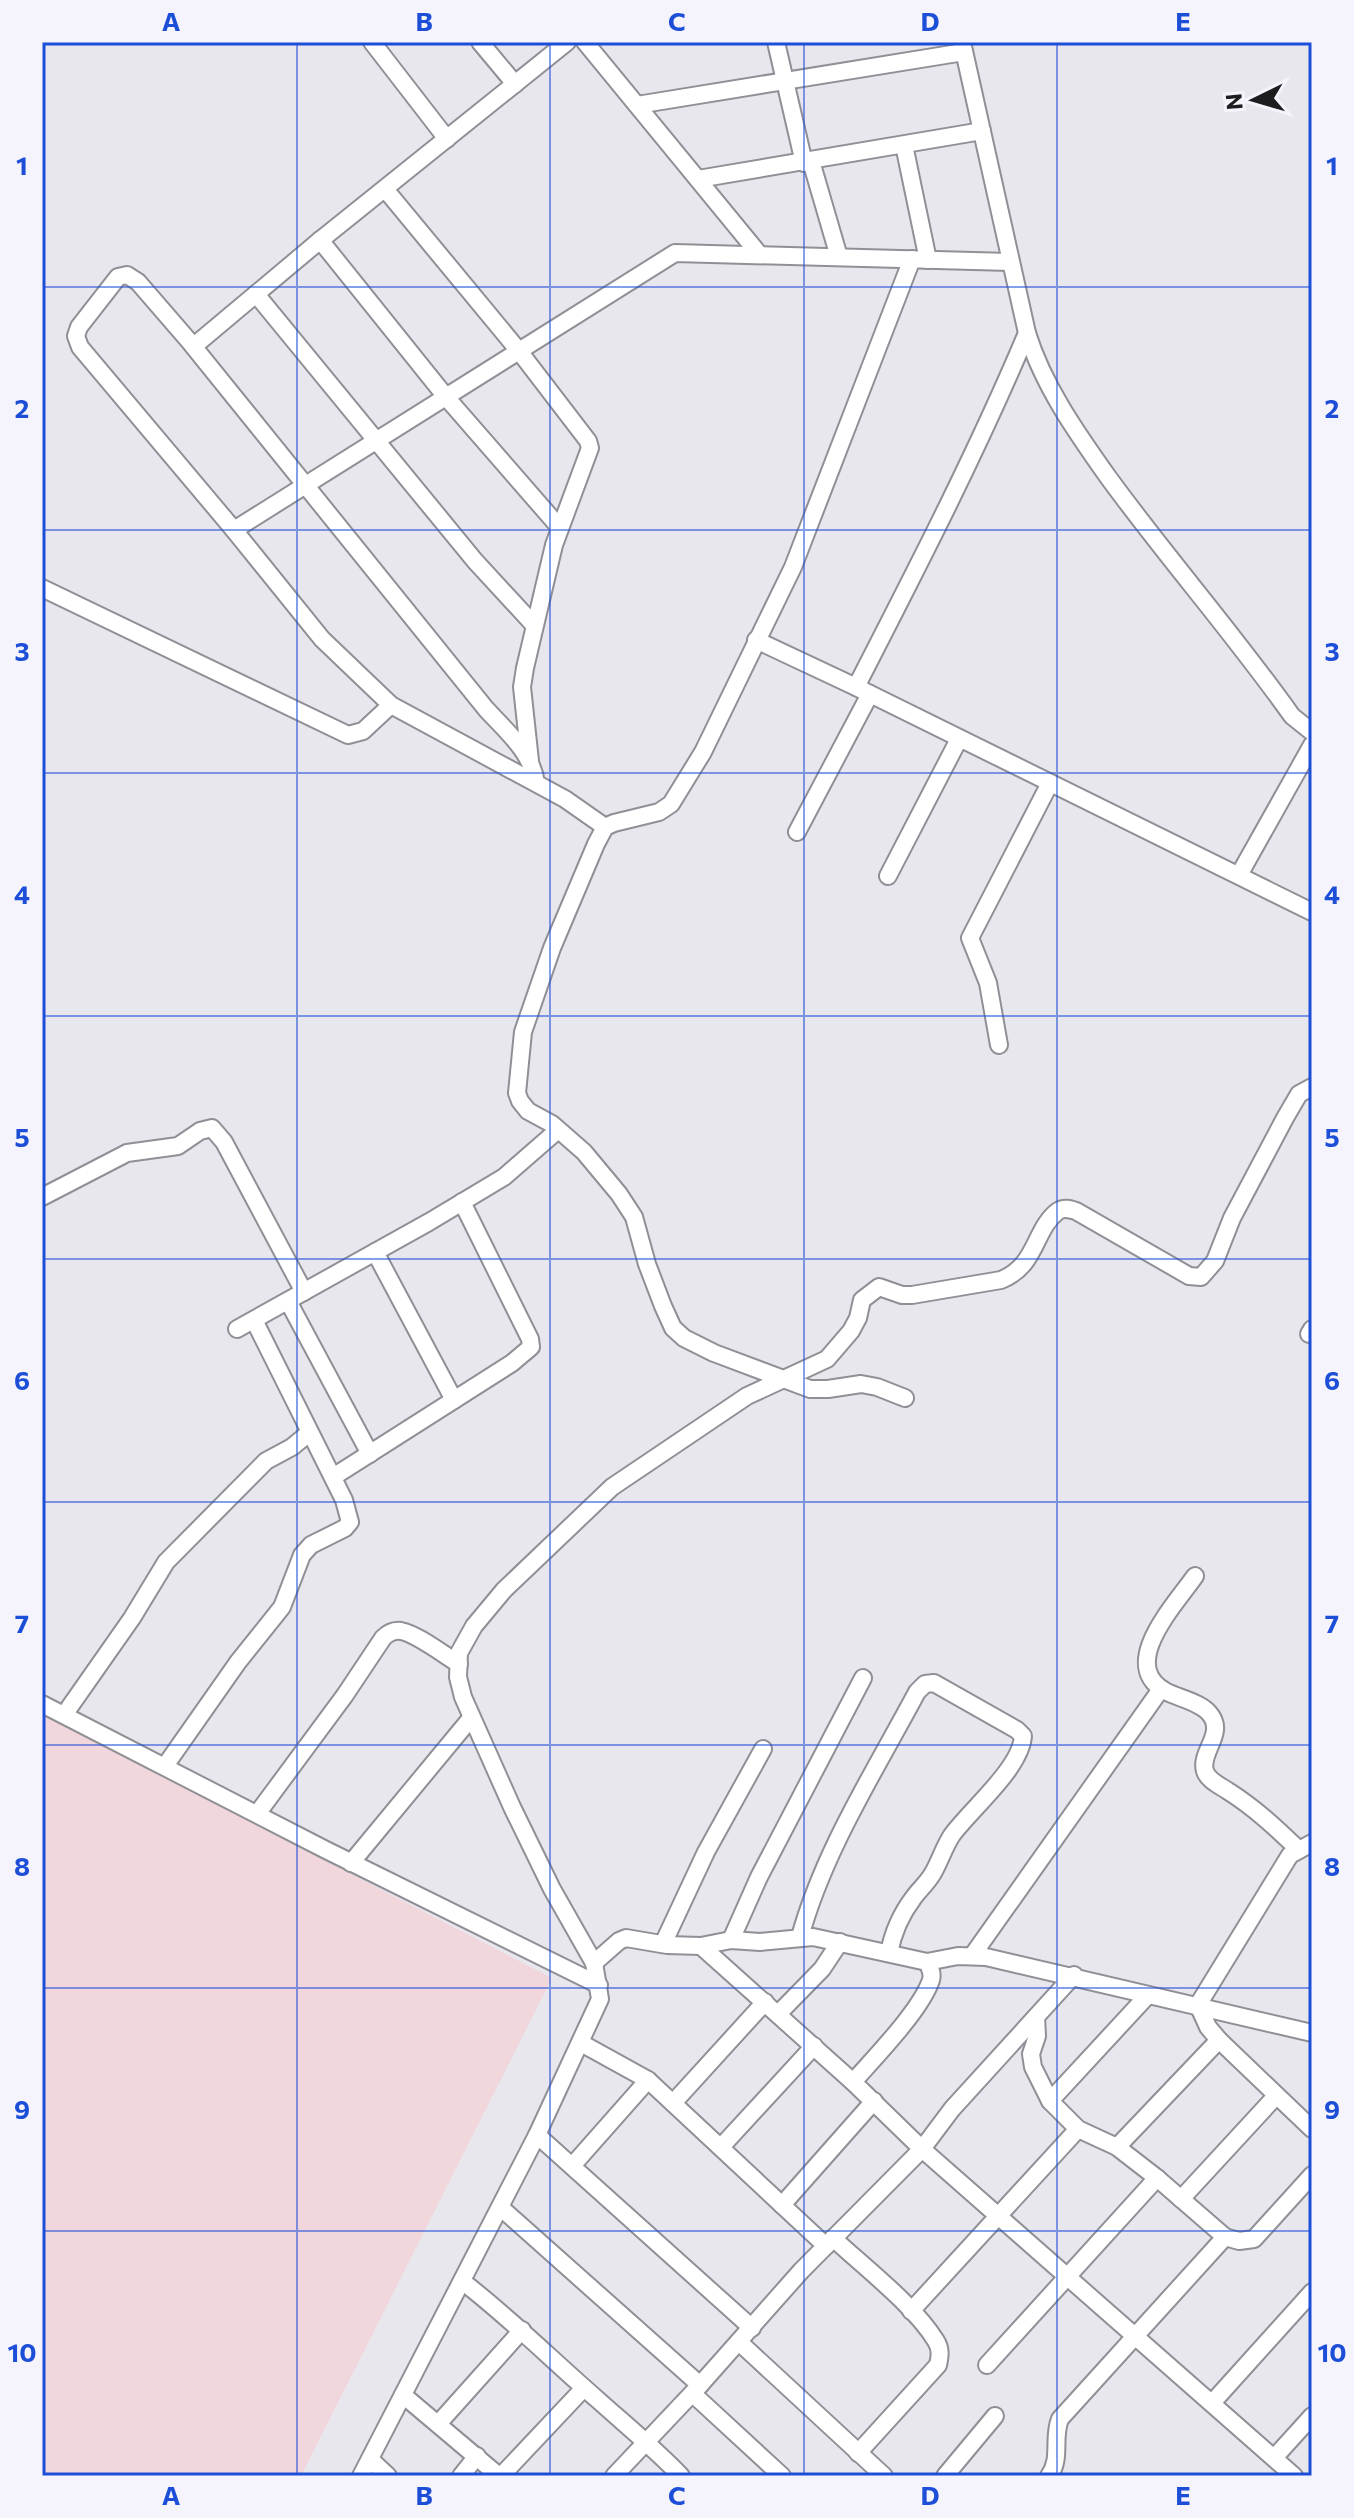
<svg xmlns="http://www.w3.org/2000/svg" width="1354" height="2518" viewBox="0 0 1354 2518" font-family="Commissioner,sans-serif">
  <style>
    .industrial { fill: #f1d6db }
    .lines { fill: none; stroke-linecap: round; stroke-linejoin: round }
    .minor-casing { stroke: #918f96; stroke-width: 20 }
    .minor { stroke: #fff; stroke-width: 16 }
    .grid { fill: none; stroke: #1d4ed8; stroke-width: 2; stroke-opacity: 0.55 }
    .neatline { fill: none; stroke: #1d4ed8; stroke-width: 3 }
    .grid-label { font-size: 26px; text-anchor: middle; font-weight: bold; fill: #1d4ed8 }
  </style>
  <rect width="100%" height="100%" fill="#e8e7ee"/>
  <polygon class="industrial" points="42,1715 552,1978 301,2476 42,2476"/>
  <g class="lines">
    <defs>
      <g id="minor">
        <polyline points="372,42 447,139"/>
        <polyline points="480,42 515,84"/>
        <polyline points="585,42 759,254"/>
        <polyline points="776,42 804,163"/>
        <path d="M962,42l65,291c16,52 49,99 81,144 59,81 126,157 184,239l20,16"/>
        <polyline points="637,105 964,52"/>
        <polyline points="904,145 928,260"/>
        <polyline points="811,161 839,257"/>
        <polyline points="698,179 982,131"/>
        <polyline points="385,189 519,351 588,441 590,448 554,545 525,668 522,687 530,761"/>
        <polyline points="320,240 446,397 560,528"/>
        <polyline points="256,294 475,561 534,625"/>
        <polyline points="194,346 318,242 567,42"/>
        <polyline points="234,530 675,253 1010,262"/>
        <polyline points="42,588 348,735 363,731 391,705"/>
        <polyline points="756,640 856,687 1312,912"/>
        <path d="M856,687c60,-117 120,-233 171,-354"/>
        <path d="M536,783c-4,-31 -30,-52 -50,-74l-297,-368 -51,-59 -11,-7 -9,2 -39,50 -3,9 4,11 154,183 88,109 69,66 174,94 40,28"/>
        <polyline points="797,832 870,694"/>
        <polyline points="1239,875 1312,745"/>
        <polyline points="888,876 959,739"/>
        <polyline points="999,1045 988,983 970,938 1050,783"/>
        <polyline points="42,1197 127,1153 178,1146 200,1131 212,1128 224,1142 304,1292"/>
        <polyline points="375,1252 454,1400"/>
        <polyline points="288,1301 370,1454"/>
        <polyline points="237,1329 429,1222 504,1177 558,1130"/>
        <polyline points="1309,1334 1312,1329"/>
        <polyline points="905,1398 877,1387 861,1384 828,1389 810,1389 714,1353 684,1338 673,1328 663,1306 647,1264 634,1217 619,1194 584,1152 552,1124 528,1111 520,1101 517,1093 523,1032 552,948 596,844 605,827 614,823 659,812 671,804 703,752 793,567 912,259"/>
        <polyline points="333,1477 512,1363 531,1347 530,1339 462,1202"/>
        <path d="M1195,1576c-20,29 -77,88 -30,115 13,7 35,11 44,22 18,20 -10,39 -4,58 3,10 16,15 23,20 27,17 48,37 71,59"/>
        <polyline points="42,1704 326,1850 599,1985"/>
        <polyline points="64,1715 132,1618 166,1562 266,1461 292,1447 309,1433"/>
        <polyline points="165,1766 238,1662 282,1607 302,1555 311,1545 345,1528 350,1522 344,1500 254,1320"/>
        <path d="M257,1814l88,-119 38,-57c5,-5 10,-8 18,-7 16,3 43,24 58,33"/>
        <polyline points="1312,1843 1290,1855 1198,2005 1208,2027 1219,2040 1312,2129"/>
        <polyline points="351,1863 471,1718"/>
        <path d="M800,1937c24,-87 75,-166 117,-245l8,-8 9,-1 83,47 6,6c-2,32 -52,73 -71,99 -8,12 -12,26 -19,38 -5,9 -13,16 -19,24 -13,17 -21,35 -25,56"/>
        <polyline points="731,1940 759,1877 863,1678"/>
        <polyline points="663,1944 706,1852 763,1749"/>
        <polyline points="701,1946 853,2082 922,2149 1294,2476"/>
        <polyline points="972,1956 1161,1689"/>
        <polyline points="594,1963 619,1941 626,1938 667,1945 701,1946 731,1940 760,1942 813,1937 927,1962 958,1956 986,1957 1312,2033"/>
        <polyline points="778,2014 822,1969 840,1942"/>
        <path d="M1036,2017l1,19 -6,18 2,13 17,34 28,28 39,18 40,31 68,59 -165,182c-8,20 2,39 -11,57"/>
        <polyline points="581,2043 648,2080 826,2246"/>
        <path d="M853,2082c22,-25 68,-72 78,-102 2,-7 -1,-12 -4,-18"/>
        <polyline points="1050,2101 1148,1995"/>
        <polyline points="673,2103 765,2002"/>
        <polyline points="537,2135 752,2328"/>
        <polyline points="721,2147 814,2046"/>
        <polyline points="1117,2147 1219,2040"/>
        <polyline points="572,2166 648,2080"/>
        <polyline points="1181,2199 1276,2096"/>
        <polyline points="782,2205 874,2101"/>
        <polyline points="500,2207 700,2385"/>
        <polyline points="1225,2237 1239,2241 1254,2239 1312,2175"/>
        <path d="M833,2238c31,29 81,67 103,103 5,8 4,15 2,24l-80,88"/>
        <path d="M462,2281c48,37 90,79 136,119 29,26 55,47 83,76"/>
        <polyline points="911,2311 1078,2129"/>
        <polyline points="739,2342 884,2476"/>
        <polyline points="987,2365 1157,2178"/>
        <polyline points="693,2394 782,2476"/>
        <polyline points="403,2395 499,2476"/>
        <polyline points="1212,2403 1312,2292"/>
        <polyline points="438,2424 522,2330"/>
        <polyline points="1274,2458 1312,2416"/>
        <polyline points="370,2459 388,2476"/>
        <path d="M361,2476l176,-341 63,-136 -6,-36 -42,-74 -40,-82 -49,-110 -5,-20 1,-24 15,-27 30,-36 108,-103 135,-91 80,-37 24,-28 7,-13 4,-18 17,-13 23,8h10l89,-15c36,-14 33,-51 57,-69 6,-4 12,-2 18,0l113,65 12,1 14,-16 17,-43 53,-100 14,-24 13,-7"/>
        <polyline points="461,2476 477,2456"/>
        <polyline points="501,2476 584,2388"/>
        <polyline points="614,2476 700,2385 801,2271 922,2149 952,2109 1074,1975"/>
        <polyline points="945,2476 995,2416"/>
      </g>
    </defs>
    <use href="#minor" class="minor-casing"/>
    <use href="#minor" class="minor"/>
  </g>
  <path class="grid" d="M297,42v2434M550,42v2434M804,42v2434M1057,42v2434M42,287h1270M42,530h1270M42,773h1270M42,1016h1270M42,1259h1270M42,1502h1270M42,1745h1270M42,1988h1270M42,2231h1270"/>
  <rect width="1354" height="2518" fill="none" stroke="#f5f4fc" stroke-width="88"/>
  <g transform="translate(1254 100) rotate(265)" stroke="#f5f4fc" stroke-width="6" paint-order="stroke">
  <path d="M0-6L14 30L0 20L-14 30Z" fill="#1d1c1f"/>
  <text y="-12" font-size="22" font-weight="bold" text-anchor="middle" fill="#1d1c1f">N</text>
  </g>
  <rect x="44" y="44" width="1266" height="2430" class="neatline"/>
  <g class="grid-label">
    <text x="171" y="31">A</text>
    <text x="424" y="31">B</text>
    <text x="677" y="31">C</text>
    <text x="930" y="31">D</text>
    <text x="1183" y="31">E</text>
    <text x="22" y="175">1</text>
    <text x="1332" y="175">1</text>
    <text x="22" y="418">2</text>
    <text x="1332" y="418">2</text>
    <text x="22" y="661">3</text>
    <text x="1332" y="661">3</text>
    <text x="22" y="904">4</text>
    <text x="1332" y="904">4</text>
    <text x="22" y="1147">5</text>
    <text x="1332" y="1147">5</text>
    <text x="22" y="1390">6</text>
    <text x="1332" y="1390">6</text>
    <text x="22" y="1633">7</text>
    <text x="1332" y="1633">7</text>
    <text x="22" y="1876">8</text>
    <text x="1332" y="1876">8</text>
    <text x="22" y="2119">9</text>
    <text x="1332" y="2119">9</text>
    <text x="22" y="2362">10</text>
    <text x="1332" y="2362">10</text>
    <text x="171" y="2505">A</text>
    <text x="424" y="2505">B</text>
    <text x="677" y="2505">C</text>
    <text x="930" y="2505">D</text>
    <text x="1183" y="2505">E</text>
  </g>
</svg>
